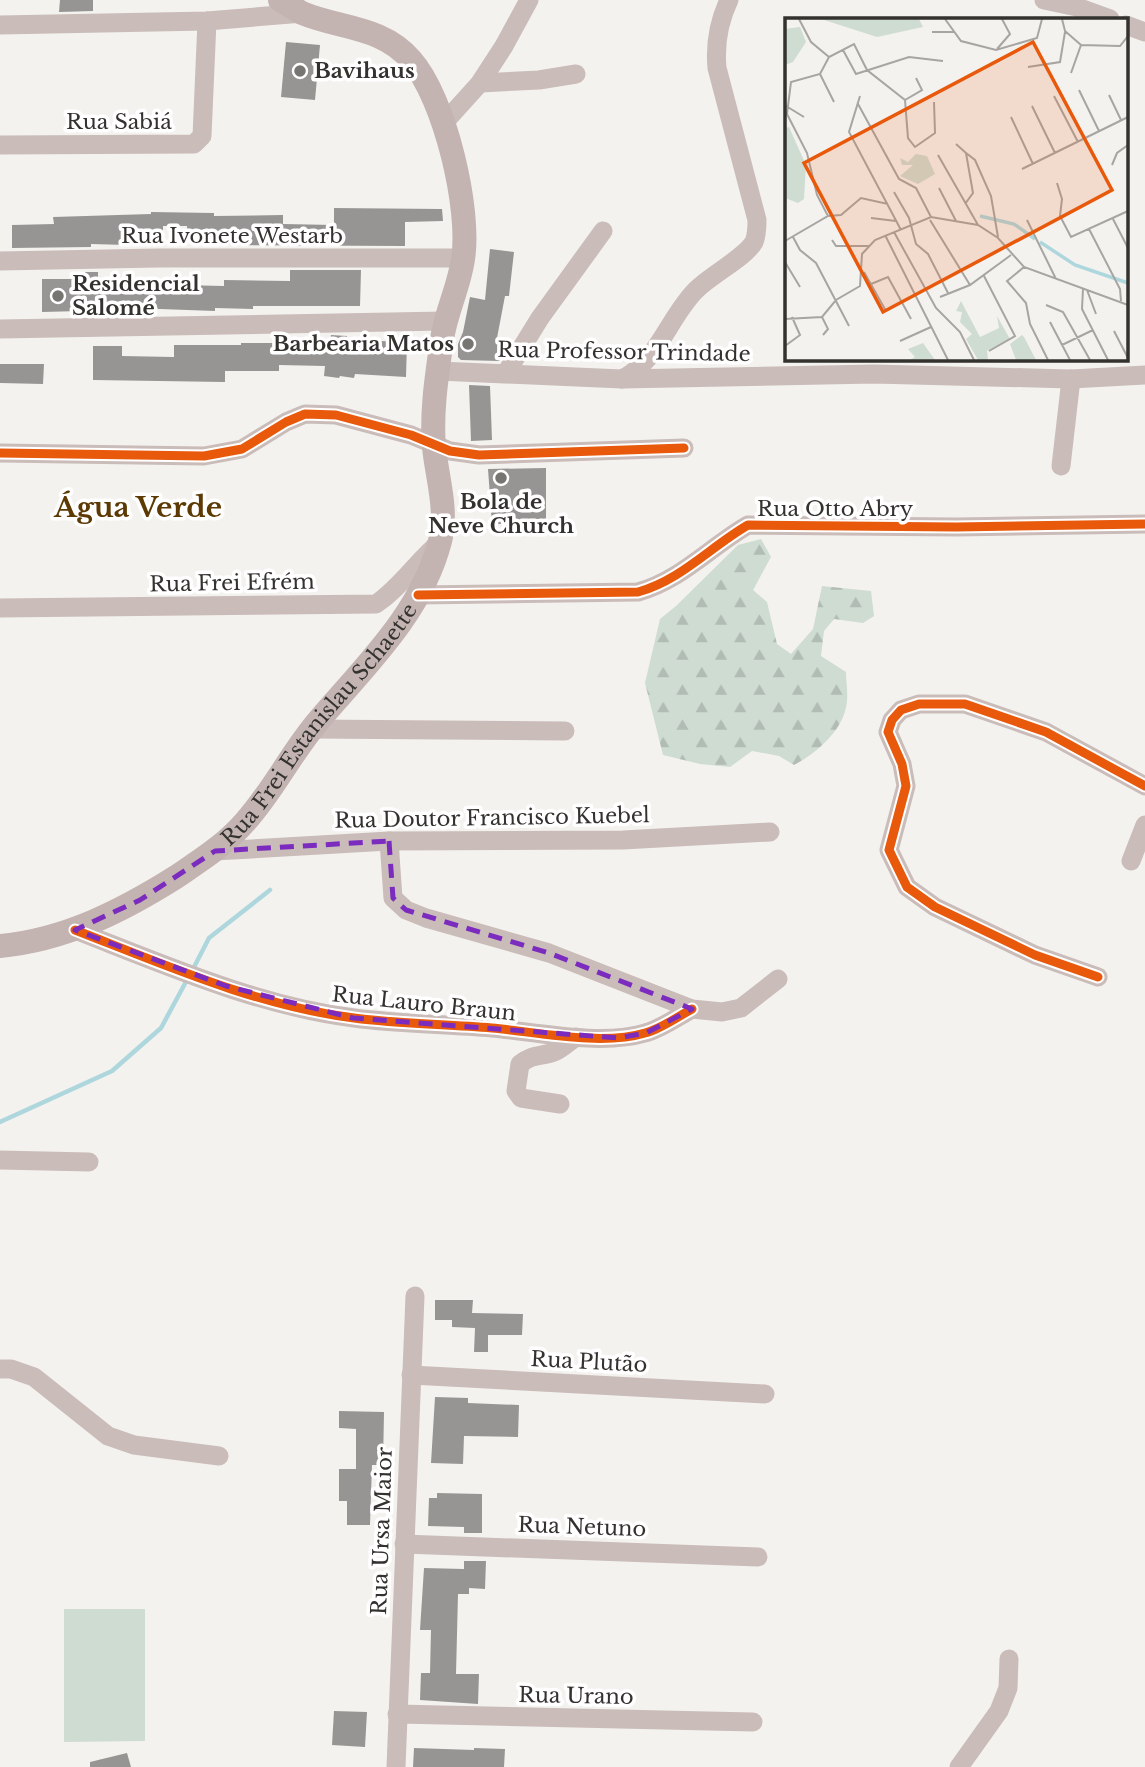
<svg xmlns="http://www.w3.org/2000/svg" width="1145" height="1767" viewBox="0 0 1145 1767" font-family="'Libre Baskerville',serif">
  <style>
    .forest { fill: url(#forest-firs) }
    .green { fill: #cedcd1 }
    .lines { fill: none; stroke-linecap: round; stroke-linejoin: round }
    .stream { stroke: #aed7dd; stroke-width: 4.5 }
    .building { fill: #979593 }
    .minor { stroke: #cabcb9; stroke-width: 19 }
    .major { stroke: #c3b4b1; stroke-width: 24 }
    .cycleway-casing { stroke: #fff; stroke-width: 13 }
    .cycleway { stroke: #e8590c; stroke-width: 9 }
    .marked { fill: none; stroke: #7b2cbf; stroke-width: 5; stroke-dasharray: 14 9; stroke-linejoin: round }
    .poi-dot { fill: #777572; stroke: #fff; stroke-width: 2.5 }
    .labels { text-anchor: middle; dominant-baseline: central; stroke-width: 7; stroke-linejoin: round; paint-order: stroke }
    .poi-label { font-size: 21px; font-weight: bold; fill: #33322f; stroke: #fff; text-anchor: start }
    .street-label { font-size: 21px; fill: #33322f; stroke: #fff }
    .district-label { font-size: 28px; font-weight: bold; fill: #5d3a04; stroke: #fff }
    .inset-river { fill: none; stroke: #aed7dd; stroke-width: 3.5 }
    .inset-road { fill: none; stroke: #a7a5a2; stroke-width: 2 }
    .view { fill: #e8590c; fill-opacity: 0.15; stroke: #e8590c; stroke-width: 3.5 }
    .inset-edge { fill: none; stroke: #33322f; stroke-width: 3.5 }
  </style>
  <defs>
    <pattern id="forest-firs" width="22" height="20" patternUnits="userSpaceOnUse" patternTransform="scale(1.75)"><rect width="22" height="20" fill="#cedcd1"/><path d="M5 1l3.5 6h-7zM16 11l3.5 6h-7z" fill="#b1bdb4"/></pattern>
  </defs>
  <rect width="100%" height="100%" fill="#f4f2ef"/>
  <path class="forest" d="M761,539l10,18 -18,33 14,12 10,42 14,10 22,-25 9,-43 49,5 3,25 -11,7 -29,-4 -10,12 -3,25 25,16c0,10 2,20 1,29 -2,28 -30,52 -53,64l-15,-9 -27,-5 -22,16 -30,-3 -37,-9 -18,-72 15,-64 16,-13 62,-61z"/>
  <polygon class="green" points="64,1609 145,1609 145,1741 64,1742"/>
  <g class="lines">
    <g class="stream">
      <polyline points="192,971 209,938 270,890"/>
      <polyline points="0,1122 112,1071 161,1028 188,978"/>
    </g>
  </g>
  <g class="building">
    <polygon points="60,0 93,0 93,11 59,12"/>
    <polygon points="286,42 320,45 315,100 281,97"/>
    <polygon points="334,208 442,209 443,221 405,222 405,246 222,245 222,234 187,234 187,226 163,226 163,246 91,244 91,247 12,248 12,225 54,224 53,217 151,214 151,212 214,213 214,216 283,215 283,224 334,225"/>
    <polygon points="490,249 514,252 509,296 505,296 497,338 512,340 499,361 461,360 458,357 458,344 463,332 470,297 485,300"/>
    <polygon points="290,270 361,270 360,306 253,306 253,309 215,308 215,311 160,309 42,312 42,279 85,279 85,272 98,272 98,280 138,279 138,284 224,286 224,280 290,281"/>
    <polygon points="331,335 347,336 346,341 379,347 379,341 407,342 406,377 355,374 354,378 340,376 339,378 324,376 325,366 279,365 279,371 225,371 225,382 93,380 93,346 122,346 122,356 174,357 174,345 241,345 241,343 284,343 284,340 330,341"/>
    <polygon points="0,364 44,364 43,384 0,383"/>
    <polygon points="469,385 490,386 492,440 471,441"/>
    <polygon points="546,468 546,523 492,524 488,469"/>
    <polygon points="435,1300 473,1300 472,1313 523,1314 522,1335 488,1335 488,1352 474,1352 475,1328 452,1327 452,1320 435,1320"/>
    <polygon points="435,1397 468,1398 468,1403 519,1405 518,1437 464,1436 463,1464 431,1463"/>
    <polygon points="339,1411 384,1412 383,1465 372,1465 370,1525 347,1525 347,1501 339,1501 339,1469 356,1469 356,1429 339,1428"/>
    <polygon points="437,1493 482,1494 482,1533 464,1533 464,1527 428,1526 429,1498 437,1498"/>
    <polygon points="464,1561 486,1561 485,1589 469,1588 469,1594 458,1594 456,1674 479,1674 478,1704 420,1700 421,1673 430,1673 431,1630 420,1630 424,1568 464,1569"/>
    <polygon points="334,1711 367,1712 365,1747 332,1745"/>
    <polygon points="414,1748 474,1750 474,1748 505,1749 504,1767 413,1767"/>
    <polygon points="127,1753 131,1767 90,1767 90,1762"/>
  </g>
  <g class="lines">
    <g class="minor">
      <polyline points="1044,0 1077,7 1110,19"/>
      <polyline points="0,25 207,21 303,13"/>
      <polyline points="1126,25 1145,32"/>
      <polyline points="480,83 539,80 576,74"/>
      <polyline points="443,124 480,83 504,46 529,0"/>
      <polyline points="0,145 194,144 202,136 207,21"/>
      <polyline points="0,261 158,258 463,258"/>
      <polyline points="0,329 444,321"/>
      <polyline points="438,371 622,379 874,374 1071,379 1145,375"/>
      <polyline points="506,373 540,318 603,231"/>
      <path d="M622,379c36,-18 46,-60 73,-88 15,-16 50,-33 59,-49 3,-7 3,-14 3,-22l-40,-152c-2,-22 2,-47 12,-68"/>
      <polyline points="0,453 204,456 242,449 286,422 305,414 336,415 411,435 450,451 479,455 684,448"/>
      <polyline points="1061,466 1071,379"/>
      <path d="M418,595l220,-3c43,-12 72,-45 110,-67l208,2 189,-3"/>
      <path d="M0,608l376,-4c25,-17 41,-43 64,-62"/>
      <polyline points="311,729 565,731"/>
      <polyline points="389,841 393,898 406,910 426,918 549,953 692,1009 722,1012 741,1008 778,979"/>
      <polyline points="215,851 389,841 623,840 770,832"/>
      <polyline points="1131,861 1145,825"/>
      <path d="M75,930c90,35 183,76 279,88 45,6 92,6 138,10 44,4 110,18 153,5 16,-4 32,-16 47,-24"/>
      <polyline points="1098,977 1035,955 935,907 907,887 889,850 906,786 902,764 888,732 892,720 901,710 919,704 965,704 1046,732 1145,786"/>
      <path d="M560,1104l-39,-6 -5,-7 4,-27c15,-12 23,-6 38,-14 6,-3 12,-9 18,-13"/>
      <polyline points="0,1160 89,1162"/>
      <polyline points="0,1369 11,1369 34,1377 108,1436 134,1445 219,1456"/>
      <polyline points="411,1375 765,1394"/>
      <polyline points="404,1544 758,1557"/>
      <polyline points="397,1714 753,1722"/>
      <polyline points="396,1767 415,1296"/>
      <polyline points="959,1767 999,1711 1008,1688 1009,1659"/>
    </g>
    <path class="major" id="s1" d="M0,946c65,-6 122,-35 176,-69 25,-17 49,-32 69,-55 29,-32 47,-71 75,-103 46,-54 102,-107 120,-178 8,-31 -3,-63 -6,-94 -3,-36 3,-72 8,-108 4,-27 17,-52 21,-80 8,-49 -18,-161 -52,-199 -29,-34 -71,-31 -109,-47 -7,-4 -15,-9 -22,-13"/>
    <defs>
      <g id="cycleway">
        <polyline points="0,453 204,456 242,449 286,422 305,414 336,415 411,435 450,451 479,455 684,448"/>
        <path d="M418,595l220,-3c43,-12 72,-45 110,-67l208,2 189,-3"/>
        <path d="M75,930c90,35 183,76 279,88 45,6 92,6 138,10 44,4 110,18 153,5 16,-4 32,-16 47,-24"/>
        <polyline points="1098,977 1035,955 935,907 907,887 889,850 906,786 902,764 888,732 892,720 901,710 919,704 965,704 1046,732 1145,786"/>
      </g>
    </defs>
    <use href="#cycleway" class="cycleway-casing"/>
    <use href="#cycleway" class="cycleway"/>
  </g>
  <path class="marked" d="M389,841l4,57 13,12 143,43 143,56 -46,24 -28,5 -265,-20 -127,-32 -151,-56 65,-30 75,-49z"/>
  <g class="poi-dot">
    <circle cx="300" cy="71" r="7"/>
    <circle cx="58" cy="296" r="7"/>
    <circle cx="468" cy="344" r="7"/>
    <circle cx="501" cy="478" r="7"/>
  </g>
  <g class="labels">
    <g class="poi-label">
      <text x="314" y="71">Bavihaus</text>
      <text x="72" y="284">Residencial<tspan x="72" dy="24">Salomé</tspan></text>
      <text x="454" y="344" text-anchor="end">Barbearia Matos</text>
      <text x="501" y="502" text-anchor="middle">Bola de<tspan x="501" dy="24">Neve Church</tspan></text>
    </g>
    <g class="street-label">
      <text x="119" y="122">Rua Sabiá</text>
      <text x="232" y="236">Rua Ivonete Westarb</text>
      <text transform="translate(624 352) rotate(1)">Rua Professor Trindade</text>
      <text x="835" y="509">Rua Otto Abry</text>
      <text transform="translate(232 583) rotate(-1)">Rua Frei Efrém</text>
      <text stroke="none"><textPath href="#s1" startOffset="402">Rua Frei Estanislau Schaette</textPath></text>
      <text transform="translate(492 818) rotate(-1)">Rua Doutor Francisco Kuebel</text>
      <text transform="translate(424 1004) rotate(6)">Rua Lauro Braun</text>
      <text transform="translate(589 1362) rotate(3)">Rua Plutão</text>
      <text transform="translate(582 1527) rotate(2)">Rua Netuno</text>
      <text transform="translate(382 1531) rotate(-88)">Rua Ursa Maior</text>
      <text transform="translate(576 1696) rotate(1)">Rua Urano</text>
    </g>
    <g class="district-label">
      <text x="138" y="507">Água Verde</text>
    </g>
  </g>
  <g transform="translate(785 18)">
    <rect width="343" height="343" fill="#f4f2ef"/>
    <path d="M36,1h98l4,8 -46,10zM15,9l6,15 -13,20 -8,3v-36zM4,109l17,38 -2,34 -6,4 -13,-5v-70zM131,136l11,2 8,18 -17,10 -18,-8 13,-11h-11l-2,-7 8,4zM176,283l19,36 19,-9 -2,-12 13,23 -23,12 1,9h-10l-12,-21 6,-5 -12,-12 2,-10 -6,-1zM237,317l2,2 12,23h-20l-6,-16zM138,325l12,17h-25l5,-3 -7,-8z" fill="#cedcd1"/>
    <path class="inset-river" d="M195,198l34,8 21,15M255,224l35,23 53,18"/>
    <path class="inset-road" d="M14,1l12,23 18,15M160,1l16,22 35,9 41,-12 5,-19M277,1l3,12 16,14 39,1 8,-10M147,14h22M212,31l13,-15 -8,-15M58,32l13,24 53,-17 34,4M243,49l32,-5 5,-30M286,55l10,-28M35,56l14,28M294,72l20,41M324,77l12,25M75,78l-11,36 52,98M269,78l24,46M120,82l17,-10 -6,-12M73,86l41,75 17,9 15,29M1,88l18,11M247,88l23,47M226,99l22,47M171,126l10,9 7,40 -8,11M181,135l9,7 16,36 7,41M153,137l40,70M327,147l5,-12 11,-8M237,151l106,-52M272,165l5,16 -2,17 11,21 57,-26M154,170l17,33M109,174l15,26 7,26 12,10 20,39M43,198l-11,-21 -10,-42 -20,-39 4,-32 29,-8 9,-17 25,-13 13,26 38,30 3,38 7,9 20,-14 -1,-31M86,200l25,3M328,201l15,29M145,202l40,65M242,202l29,59M304,211l31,60 1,12M109,214l42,76 24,24 14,28M100,217l63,125M8,219l7,13 16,13 33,63M47,222l4,6h33M0,223l43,-25 13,-1 20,-17 27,6M0,244l15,25M239,249l-17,14 19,22 4,21 18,36M79,254l22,39M199,258l31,60 -26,15M86,266l17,-7 23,42M298,271l-1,20 26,51M302,272l9,24M155,279l30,-12 41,-30M261,287l17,7 27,48M37,299l6,12 -5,6M0,301l37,-2 14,-17 24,-14 2,-32 13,-14 56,-23 47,8 20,13 26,29 104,38M265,304l20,38M329,313l14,27M115,323l31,-14M277,327l31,-15M0,328l15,-11 -8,-18"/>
    <path class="view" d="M248,24l79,148 -229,122 -79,-149z"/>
    <rect width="343" height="343" class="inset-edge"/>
  </g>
</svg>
